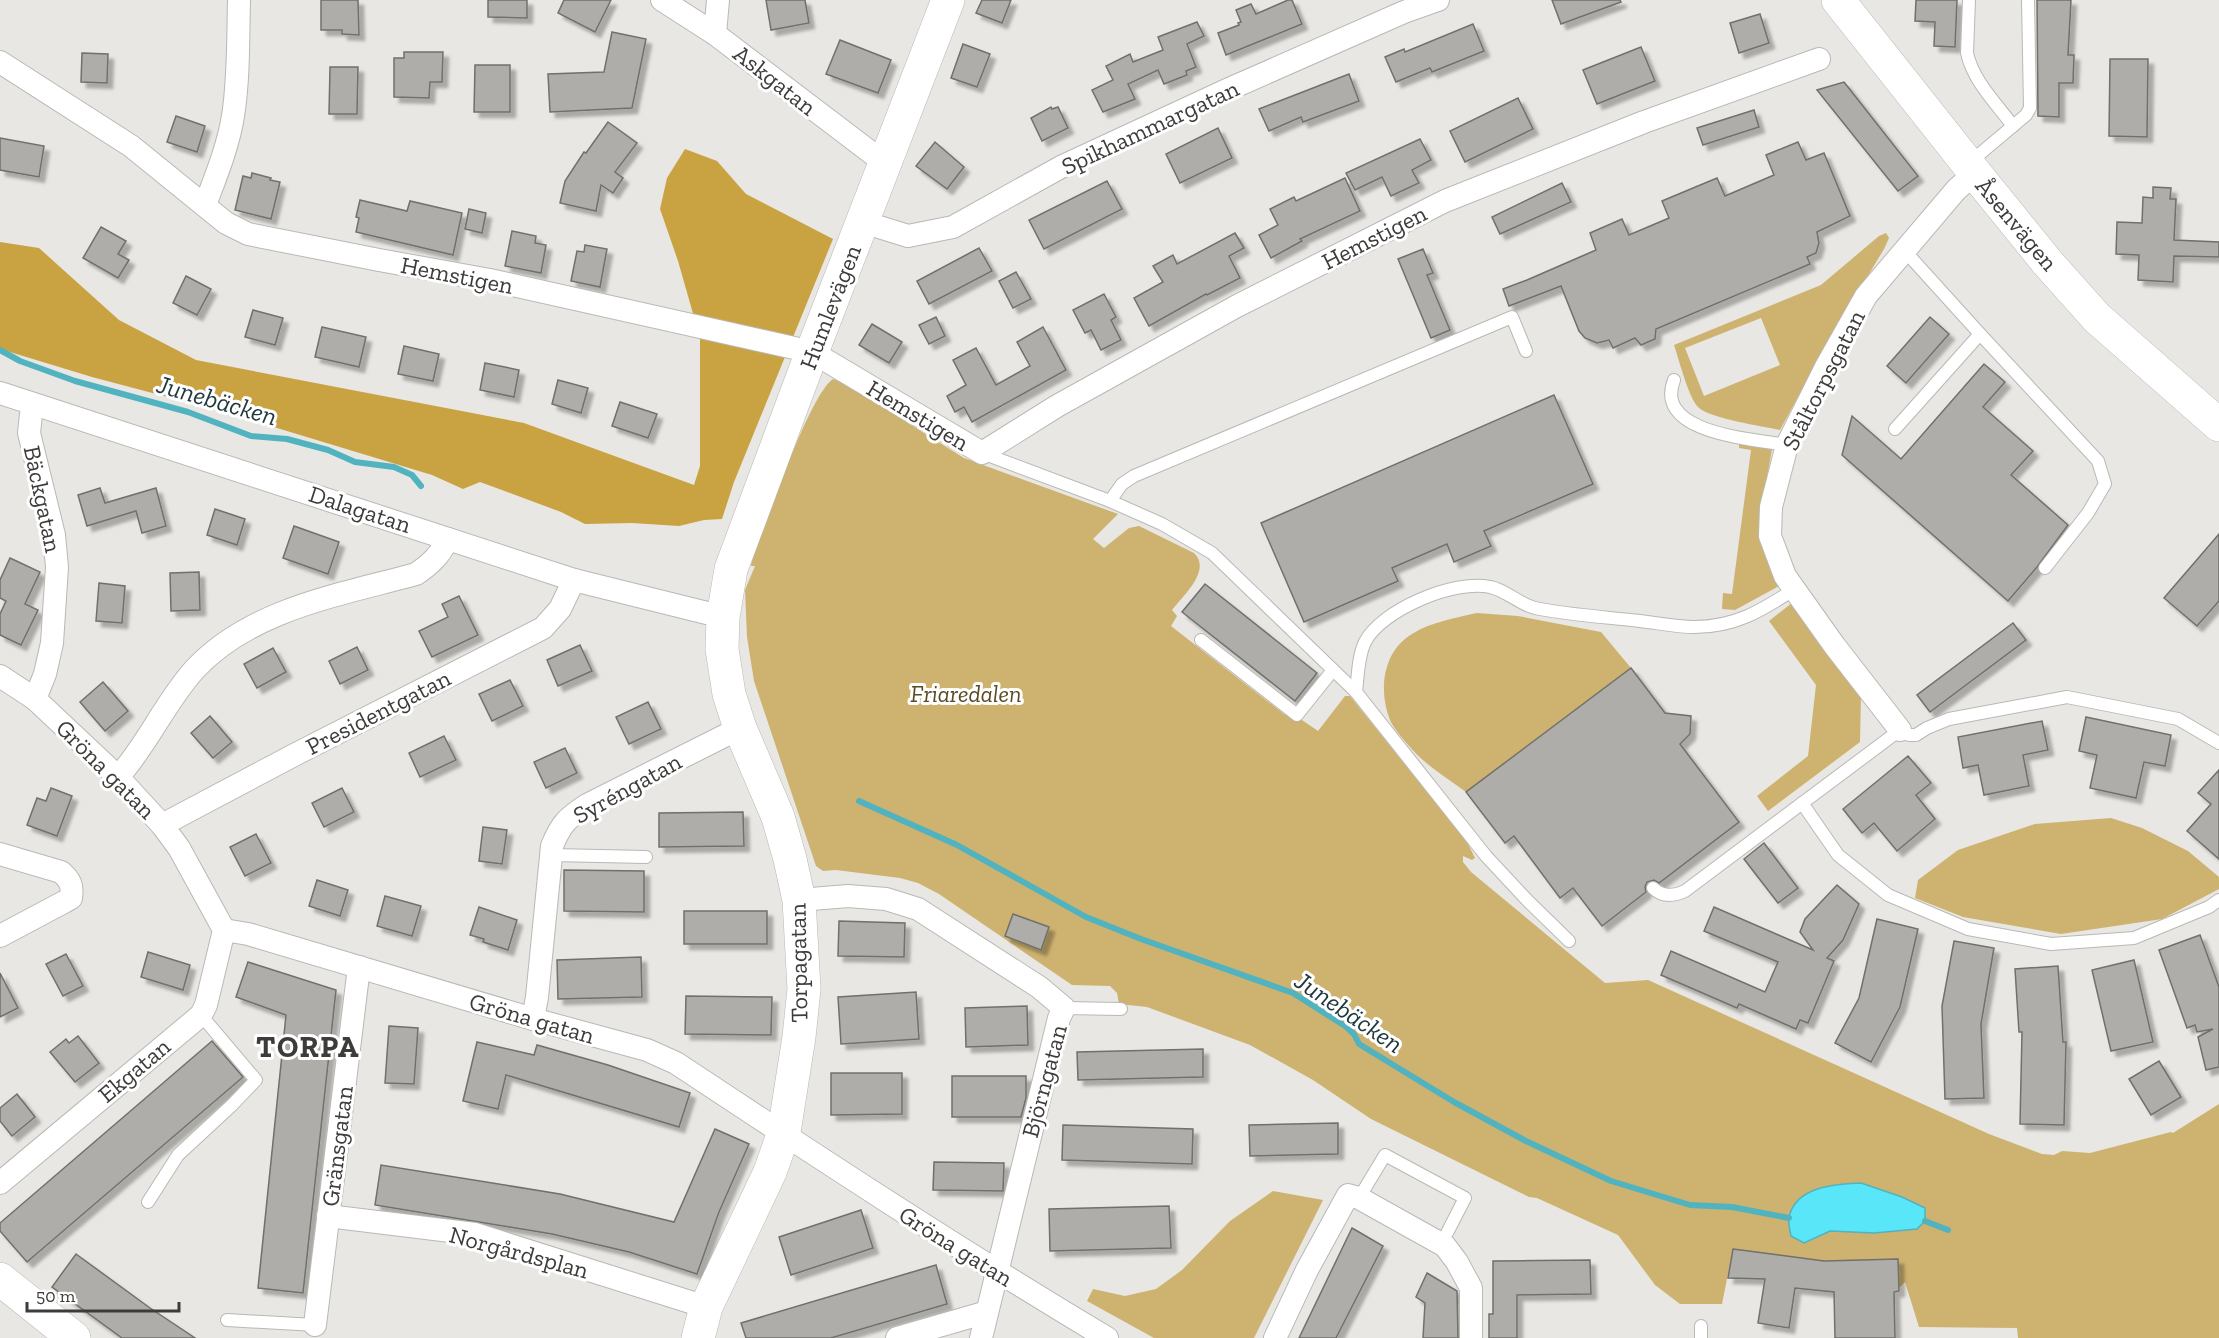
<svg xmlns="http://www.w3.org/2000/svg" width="2219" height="1338" viewBox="0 0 2219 1338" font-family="'Zilla Slab',serif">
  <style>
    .green { fill: #ceb26f; fill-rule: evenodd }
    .forest { fill: #c9a342 }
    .water { fill: #58e6f8; stroke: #50b3bf; stroke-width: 1.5 }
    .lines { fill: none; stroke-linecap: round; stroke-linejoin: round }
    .stream { stroke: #50b3bf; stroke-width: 6 }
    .building { fill: #aeada9; stroke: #71706c; stroke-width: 1.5; filter: url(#shadow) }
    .lane-casing { stroke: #bab8b5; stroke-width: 14 }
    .street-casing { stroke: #bab8b5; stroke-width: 24 }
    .secondary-casing { stroke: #bab8b5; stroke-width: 34 }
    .lane { stroke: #fff; stroke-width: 12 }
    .street { stroke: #fff; stroke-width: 22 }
    .secondary { stroke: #fff; stroke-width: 33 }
    .labels { text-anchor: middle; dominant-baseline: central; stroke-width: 6; stroke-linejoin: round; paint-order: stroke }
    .street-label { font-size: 24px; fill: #3d3c3b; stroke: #fff }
    .park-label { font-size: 24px; font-style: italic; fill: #5b4b23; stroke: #fff }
    .water-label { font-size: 26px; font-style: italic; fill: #1f373b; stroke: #fff }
    .district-label { font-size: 30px; font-weight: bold; letter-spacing: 1.5px; fill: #3d3c3b; stroke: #fff }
  </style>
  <defs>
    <filter id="shadow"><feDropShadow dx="5.5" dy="5.5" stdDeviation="1.5" flood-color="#0004"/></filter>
  </defs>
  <rect width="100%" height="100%" fill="#e8e7e3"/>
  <g class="green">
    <path d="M1886,233l3,5 -5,11 -59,98 -45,83c-17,-4 -70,-11 -82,-23 -9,-9 -19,-47 -24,-62l147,-60 58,-49zM1761,318l19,47 -76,31 -19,-48z"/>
    <path d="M833,379l11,4 120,75 154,56 -25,25 11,9 25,-20 10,-2 55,27c18,17 -11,43 -22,57l5,6 -6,10 113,88 15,4 19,13 27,-35h5l117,146 8,16 -3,2 -9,-4v6l8,10 134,111 43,-3 341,154 53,20 12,1 8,-4 28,2 81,-21 2,1 46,-29v234h-201l-1,-10 -98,-1 -14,-45 -6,6 -2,-29 -73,2 -91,-12 -11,55h-42l-25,-19 -37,-50 -81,-37 -8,-1 -158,-78 -58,-39 -63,-35 -103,-38 -28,-3 -2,-11 -7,-7 -38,-1 -133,-91 -21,-11 -18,-5 -64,-8 -13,1 -7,-5 -62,-185 -7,-44 -2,-47 10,-24h-4l1,-8c12,-32 58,-164 81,-179z"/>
    <polygon points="1739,441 1772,449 1764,494 1781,585 1735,610 1722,609 1723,593 1732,594 1751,450 1739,448"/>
    <polygon points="1793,602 1861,694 1860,742 1768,811 1757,796 1808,756 1816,685 1769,621"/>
    <path d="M1477,613l41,3 83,16 30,36 -165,124c-19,-14 -41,-27 -57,-46 -6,-7 -15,-17 -19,-26 -12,-30 -7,-69 22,-86 19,-12 43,-16 65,-21z"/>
    <polygon points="2111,818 2142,828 2188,851 2219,877 2219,889 2162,919 2061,934 1963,917 1915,898 1918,880 1958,850 2035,824"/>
    <polygon points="1273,1191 1323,1200 1254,1338 1154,1338 1087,1301 1093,1289 1125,1296 1156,1289 1182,1270 1230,1221"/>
  </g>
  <polygon class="forest" points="685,149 717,161 746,194 833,239 734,482 722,519 704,520 679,526 632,523 585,524 561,512 480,482 463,489 432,475 224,412 92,377 0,349 0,242 39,248 119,320 196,360 524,423 694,485 700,466 700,338 678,261 660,209 667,178"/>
  <path class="water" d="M1861,1183l41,14 23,11v13l-8,8 -43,4 -44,-2 -26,12 -13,-7c-1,-5 -3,-13 -2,-19 7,-31 47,-33 72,-34z"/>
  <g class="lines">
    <g class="stream">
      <polyline points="0,350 20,361 75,381 188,412 251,436 287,439 328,450 355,462 394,467 412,475 421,486"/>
      <polyline points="859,801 957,845 1086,917 1141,939 1293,993 1345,1026 1354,1034 1359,1044 1454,1102 1526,1141 1611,1181 1690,1205 1732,1207 1789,1218"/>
      <polyline points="1925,1221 1948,1230"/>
    </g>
  </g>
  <g class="building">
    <polygon points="321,0 358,0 359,35 342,34 342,30 321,30"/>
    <polygon points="488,0 527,0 527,18 488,17"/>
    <polygon points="564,0 611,0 595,32 558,13"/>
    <polygon points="766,0 805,0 809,23 771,30"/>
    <polygon points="982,0 1011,0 1002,23 976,13"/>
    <polygon points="1288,0 1292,0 1302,24 1226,55 1218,33 1239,25 1238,23 1241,22 1236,10 1251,4 1256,14"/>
    <polygon points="1552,0 1620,0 1621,2 1561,24"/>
    <polygon points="1916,0 1957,0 1955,47 1934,46 1935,22 1915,21"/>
    <polygon points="2037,0 2071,0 2068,55 2074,55 2073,83 2059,83 2059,117 2038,116"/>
    <polygon points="1760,14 1769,43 1739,53 1730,23"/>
    <polygon points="1197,22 1204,36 1187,44 1196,67 1186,71 1187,75 1164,84 1158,70 1128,84 1135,99 1103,112 1092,90 1113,80 1106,66 1130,54 1133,62 1163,50 1158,37"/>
    <polygon points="1473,24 1484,51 1432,72 1430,68 1396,82 1385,57 1404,49 1405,52"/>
    <polygon points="612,32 646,39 632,108 550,112 548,74 604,72"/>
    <polygon points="840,40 891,60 878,93 826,74"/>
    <polygon points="963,44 990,54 977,87 951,78"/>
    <polygon points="1641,47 1655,81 1597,104 1583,70"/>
    <polygon points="404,52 443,52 442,82 430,82 429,98 394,97 394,58 404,58"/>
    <polygon points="82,53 108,54 107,83 81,82"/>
    <polygon points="2110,59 2148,59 2147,137 2109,136"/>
    <polygon points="475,65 510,65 510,112 474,112"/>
    <polygon points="330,67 358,67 357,114 329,114"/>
    <polygon points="1349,74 1359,101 1303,122 1301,117 1269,131 1259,109"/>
    <polygon points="1844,82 1918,176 1898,191 1817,90"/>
    <polygon points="1518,98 1533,129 1465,162 1450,131"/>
    <polygon points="1051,107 1052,109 1058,107 1068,128 1042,141 1031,118"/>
    <polygon points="1754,110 1759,127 1703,145 1697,128"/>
    <polygon points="176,116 205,126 197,152 167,142"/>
    <polygon points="608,122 637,143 615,172 623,178 613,193 601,185 596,211 560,203 565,181 584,152 586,153"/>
    <polygon points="1218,128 1232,158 1180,183 1166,154"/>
    <polygon points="0,138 44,146 39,177 0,170"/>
    <polygon points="1420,139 1431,160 1412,170 1419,183 1391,196 1382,177 1355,190 1346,173"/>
    <polygon points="935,142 964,167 947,189 916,166"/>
    <polygon points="1798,142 1806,160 1824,153 1850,216 1817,232 1819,243 1816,253 1807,257 1810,264 1656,329 1655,339 1641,345 1635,338 1613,348 1609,340 1597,343 1585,338 1579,331 1561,286 1509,306 1503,289 1527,280 1596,250 1590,233 1622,219 1629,235 1669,218 1662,201 1717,178 1725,196 1774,175 1766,155"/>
    <polygon points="252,173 271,178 270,180 280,182 271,219 235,210 243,176 251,178"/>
    <polygon points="1345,178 1360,211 1300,239 1302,241 1271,258 1259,235 1278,225 1270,209 1294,197 1296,201"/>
    <polygon points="1107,181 1122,209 1044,249 1029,220"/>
    <polygon points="1562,183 1571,202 1500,234 1492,217"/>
    <polygon points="2153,187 2171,188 2170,199 2176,199 2174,240 2219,242 2219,257 2174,256 2173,282 2138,280 2139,255 2116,254 2117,222 2142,223 2143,197 2153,198"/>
    <polygon points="360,200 407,211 410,201 462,213 453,255 356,232 359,218 356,217"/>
    <polygon points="469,209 486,213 482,233 465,229"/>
    <polygon points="101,227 126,241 118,254 129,260 118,278 83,258"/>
    <polygon points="512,231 536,236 535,243 546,245 541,273 505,266"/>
    <polygon points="1235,233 1244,248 1229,256 1240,278 1207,295 1206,294 1149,326 1134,298 1163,282 1153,266 1173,255 1177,264"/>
    <polygon points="585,245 607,249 600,287 571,281 577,251 584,252"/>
    <polygon points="979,248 992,271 929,304 917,281"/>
    <polygon points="1423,249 1433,273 1427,275 1450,330 1431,338 1398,259"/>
    <polygon points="1016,272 1031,299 1013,308 999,281"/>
    <polygon points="186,276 211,289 197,315 173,303"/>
    <polygon points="1104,294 1116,317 1111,320 1121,340 1101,350 1091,330 1085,333 1073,310"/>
    <polygon points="253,310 283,318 275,345 245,337"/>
    <polygon points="936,317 945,336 929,344 919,325"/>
    <polygon points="1930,317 1949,334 1906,383 1887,366"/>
    <polygon points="872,324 902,342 889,363 859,345"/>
    <polygon points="322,327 366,337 359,367 315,357"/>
    <polygon points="1043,327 1066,370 972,422 964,407 955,412 947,396 966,385 953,360 976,348 996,385 1030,366 1017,342"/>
    <polygon points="404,346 439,354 433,381 398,374"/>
    <polygon points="485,363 519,370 514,397 480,390"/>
    <polygon points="1984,364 2005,382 1983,407 2033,451 2011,475 2068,525 2037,567 2008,601 1842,455 1852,416 1901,459"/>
    <polygon points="558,380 588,388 581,413 552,404"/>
    <polygon points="1554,395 1593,484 1484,531 1491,546 1454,562 1447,544 1392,568 1398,581 1304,622 1261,523"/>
    <polygon points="620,402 657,414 648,438 612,426"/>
    <polygon points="100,488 105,503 156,488 166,526 142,533 136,511 87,526 78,495"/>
    <polygon points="215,509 245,519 237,545 207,535"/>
    <polygon points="294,526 339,542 328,574 283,558"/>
    <polygon points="2219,534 2219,601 2197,626 2164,598"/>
    <polygon points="10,558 40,572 25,604 38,610 21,645 0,635 0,614 6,601 0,598 0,580"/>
    <polygon points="199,572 200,610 171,611 170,573"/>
    <polygon points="99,583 125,586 122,623 96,621"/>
    <polygon points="1205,584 1317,673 1295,701 1182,612"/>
    <polygon points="459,596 478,635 432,657 419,631 448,617 442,604"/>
    <polygon points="2013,623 2026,640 1930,712 1917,695"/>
    <polygon points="580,645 592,671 558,686 547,660"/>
    <polygon points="357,647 368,670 340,684 329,661"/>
    <polygon points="273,648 286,672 257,688 244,664"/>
    <polygon points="1631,668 1665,713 1691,716 1690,734 1680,744 1739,822 1659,883 1654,880 1647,882 1645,887 1646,892 1602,926 1573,888 1560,898 1514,836 1505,843 1466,792"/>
    <polygon points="510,680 523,706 492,721 479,694"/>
    <polygon points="103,682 128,711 105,731 80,702"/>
    <polygon points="648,702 661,729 629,744 616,717"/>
    <polygon points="210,716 232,742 213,758 191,733"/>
    <polygon points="2086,717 2171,735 2165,766 2144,762 2136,798 2090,788 2097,755 2079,751"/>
    <polygon points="2042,721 2048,750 2023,755 2029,786 1984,795 1978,765 1963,768 1958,737"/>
    <polygon points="444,736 456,760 420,777 409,753"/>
    <polygon points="565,748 577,773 546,788 534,762"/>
    <polygon points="1908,756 1931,783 1916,795 1935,819 1897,851 1874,823 1862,833 1843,809"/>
    <polygon points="2219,770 2219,859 2187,831 2211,804 2198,793"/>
    <polygon points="51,788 72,796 57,836 27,825 37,798 46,801"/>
    <polygon points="342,788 354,812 324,827 312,803"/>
    <polygon points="743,812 744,846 659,847 659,813"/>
    <polygon points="483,827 507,830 502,864 479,861"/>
    <polygon points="256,834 271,863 245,876 230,847"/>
    <polygon points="1764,843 1798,888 1778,903 1744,859"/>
    <polygon points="564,870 644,871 644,912 564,911"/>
    <polygon points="317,880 348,890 340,916 309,906"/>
    <polygon points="1837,885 1859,904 1843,940 1827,958 1834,961 1808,1023 1800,1020 1796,1029 1739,1004 1737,1008 1661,975 1671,951 1765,992 1778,962 1704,931 1714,907 1813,950 1800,932 1805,919"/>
    <polygon points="385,896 421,906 412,936 377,926"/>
    <polygon points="479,907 517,920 508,950 483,942 484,939 470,935"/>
    <rect x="684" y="911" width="83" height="33"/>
    <polygon points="1013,914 1049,927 1041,950 1005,936"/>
    <polygon points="1877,919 1918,929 1900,1007 1871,1062 1835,1043 1859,998"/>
    <polygon points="839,921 905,923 904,957 838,956"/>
    <polygon points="2200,935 2219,987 2219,1067 2206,1070 2198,1037 2213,1029 2197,1032 2195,1025 2187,1028 2159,950"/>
    <polygon points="1954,941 1994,948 1981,1024 1984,1098 1945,1099 1942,1006"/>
    <polygon points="148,952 190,965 183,990 141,977"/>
    <polygon points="66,954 83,986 63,996 46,964"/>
    <polygon points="641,957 642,997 558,999 557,960"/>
    <polygon points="2134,960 2153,1042 2111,1051 2092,970"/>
    <polygon points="248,962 336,990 303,1293 258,1288 286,1015 236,997"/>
    <polygon points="2058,966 2063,1042 2066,1042 2064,1125 2020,1124 2022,1032 2019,1032 2015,969"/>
    <polygon points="0,973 18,1008 0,1017"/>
    <polygon points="916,992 919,1039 841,1044 838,997"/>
    <polygon points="686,996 772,997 771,1035 685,1034"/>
    <polygon points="1027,1006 1028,1045 966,1047 965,1008"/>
    <polygon points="389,1026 418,1028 414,1084 385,1083"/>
    <polygon points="78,1036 99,1063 75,1082 50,1052 66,1039 69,1043"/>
    <polygon points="212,1041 243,1077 27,1262 0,1231 0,1223"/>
    <polygon points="477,1042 534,1055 537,1045 608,1065 690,1093 679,1127 506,1075 498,1109 463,1101"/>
    <polygon points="1203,1049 1203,1077 1078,1080 1077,1052"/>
    <polygon points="2159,1061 2181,1097 2151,1115 2129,1079"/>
    <polygon points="831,1073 902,1073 902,1114 831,1115"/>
    <polygon points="952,1076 1026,1076 1026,1098 1021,1117 952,1117"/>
    <polygon points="17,1094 35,1117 12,1136 0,1121 0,1108"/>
    <polygon points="1338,1123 1338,1154 1250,1156 1249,1125"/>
    <polygon points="1063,1125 1193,1129 1192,1164 1062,1160"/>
    <polygon points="715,1129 749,1144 719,1212 697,1274 629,1252 552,1234 375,1205 381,1165 560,1194 674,1222"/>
    <polygon points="934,1162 1004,1163 1003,1191 933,1190"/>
    <polygon points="1169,1206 1171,1248 1050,1251 1049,1209"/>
    <polygon points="861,1210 873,1248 791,1275 779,1237"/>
    <polygon points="1352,1228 1383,1246 1336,1338 1299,1338"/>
    <polygon points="1733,1249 1824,1261 1898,1259 1899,1291 1894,1292 1895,1338 1835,1338 1834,1292 1795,1288 1789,1328 1758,1323 1765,1279 1728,1278"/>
    <polygon points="76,1254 150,1308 195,1338 122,1338 52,1287"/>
    <polygon points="1590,1260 1591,1294 1517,1295 1517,1338 1489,1338 1489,1314 1493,1314 1493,1261"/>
    <polygon points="936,1265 947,1304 831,1338 746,1338 741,1323"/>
    <polygon points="1427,1273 1457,1291 1458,1338 1423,1338 1425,1303 1416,1297"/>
  </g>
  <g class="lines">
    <defs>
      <g id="lane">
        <path d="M1969,0l-2,53c6,28 29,50 46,73"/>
        <polyline points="1969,163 2026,115 2030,108 2028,0"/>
        <polyline points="1980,334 2098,461 2105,484 2088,513 2045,568"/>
        <path d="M1674,380c-21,54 80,59 113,65"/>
        <polyline points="1895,429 1980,334 1904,250"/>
        <polyline points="982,453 1110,501 1162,524 1212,553 1356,692 1486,856 1526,899 1569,941"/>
        <polyline points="1110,501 1122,484 1134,476 1512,317 1526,351"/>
        <polyline points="1201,640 1297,715 1333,670"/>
        <path d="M1356,692c2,-16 2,-36 9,-50 16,-32 90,-63 125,-55 16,3 29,17 45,21 34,7 70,9 105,13 18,2 36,6 54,6 42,0 68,-17 101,-38"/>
        <polyline points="1802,803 1838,855 1888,895 1968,929 2051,944 2134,938 2209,907 2219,900"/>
        <polyline points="552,855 646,857"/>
        <path d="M1653,888c9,9 21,8 32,3l215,-161 9,5h7l11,-7 22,-9 118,-22 111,22 41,24"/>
        <polyline points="1064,1008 1121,1009"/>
        <polyline points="1359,1198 1385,1155 1465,1198 1447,1233"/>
        <polyline points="148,1202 178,1155 232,1105 256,1080 201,1015"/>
        <polyline points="227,1320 315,1325"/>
        <polyline points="1701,1326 1701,1338"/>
      </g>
      <g id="street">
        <polyline points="662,0 715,34 886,164"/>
        <polyline points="715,34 718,0"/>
        <polyline points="0,62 131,146 226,223 248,234 379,260 490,280 812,352 982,453 1057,406 1237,306 1445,201 1644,122 1819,59"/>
        <path d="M205,205c11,-29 23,-58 28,-89 6,-38 5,-78 6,-116"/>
        <polyline points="863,222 908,236 953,227 1061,167 1227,90 1404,12 1438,0"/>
        <polyline points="0,393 574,580 723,617"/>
        <polyline points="32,405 29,433 54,535 57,567 52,643 45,674 35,699"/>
        <path d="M0,676l35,23 83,78 44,48 17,23 45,82 24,4 285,85 114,31 29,13c142,94 285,188 431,275"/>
        <polyline points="1900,730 1834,645 1785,576 1770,536 1771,507 1787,445 1826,367 1866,296 1956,190 1975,173"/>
        <path d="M118,777c30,-33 47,-75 77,-108 56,-60 145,-74 221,-95 15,-10 24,-19 32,-35"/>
        <polyline points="162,825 298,753 543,628 560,609 574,580"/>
        <path d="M0,854l61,18c9,8 12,13 10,26l-7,4 -64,34"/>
        <polyline points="799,900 848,896 886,899 918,909 1039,987 1064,1008 1059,1018 981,1338"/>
        <path d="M533,1019l4,-22 15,-151c9,-22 15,-28 35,-41l153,-77"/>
        <polyline points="0,1183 201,1015 206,1005 224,930"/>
        <polyline points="328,1216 475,1234 706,1307"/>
        <polyline points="315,1325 359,967"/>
        <polyline points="897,1338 987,1312"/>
        <polyline points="1275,1338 1307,1270 1348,1195 1359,1198 1445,1246 1457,1262 1471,1288 1471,1338"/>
      </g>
      <g id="secondary">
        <polyline points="1838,0 1975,173 2047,262 2097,318 2219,425"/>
        <polyline points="0,1279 74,1338"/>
        <polyline points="698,1338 706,1307 770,1172 784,1132 799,1037 804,989 799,900 790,859 778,817 740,728 729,694 722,649 723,617 731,569 812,352 948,0"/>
      </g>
    </defs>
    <use href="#lane" class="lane-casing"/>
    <use href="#street" class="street-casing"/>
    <use href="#secondary" class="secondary-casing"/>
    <use href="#lane" class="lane"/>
    <use href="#street" class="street"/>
    <use href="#secondary" class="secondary"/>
  </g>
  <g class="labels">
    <g class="street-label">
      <text transform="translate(775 80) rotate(38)">Askgatan</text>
      <text transform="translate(1150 127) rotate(-25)">Spikhammargatan</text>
      <text transform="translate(2017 224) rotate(50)">Åsenvägen</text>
      <text transform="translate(1374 237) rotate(-27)">Hemstigen</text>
      <text transform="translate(457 275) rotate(11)">Hemstigen</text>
      <text transform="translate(830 307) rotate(-69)">Humlevägen</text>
      <text transform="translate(1823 380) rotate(-63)">Ståltorpsgatan</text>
      <text transform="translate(918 415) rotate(31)">Hemstigen</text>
      <text transform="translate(43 499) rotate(78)">Bäckgatan</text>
      <text transform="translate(360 509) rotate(18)">Dalagatan</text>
      <text transform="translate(378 712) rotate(-27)">Presidentgatan</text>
      <text transform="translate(106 769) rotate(45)">Gröna gatan</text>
      <text transform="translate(627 788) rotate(-29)">Syréngatan</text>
      <text transform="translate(798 963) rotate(-91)">Torpagatan</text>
      <text transform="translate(532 1018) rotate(16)">Gröna gatan</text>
      <text transform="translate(134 1070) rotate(-40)">Ekgatan</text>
      <text transform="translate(1044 1081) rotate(-75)">Björngatan</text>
      <text transform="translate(337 1146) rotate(-83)">Gränsgatan</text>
      <text transform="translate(956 1246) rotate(32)">Gröna gatan</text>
      <text transform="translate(519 1252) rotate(15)">Norgårdsplan</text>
    </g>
    <g class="park-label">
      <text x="966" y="693">Friaredalen</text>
    </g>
    <g class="water-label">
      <text transform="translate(217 400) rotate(16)">Junebäcken</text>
      <text transform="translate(1349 1012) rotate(34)">Junebäcken</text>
    </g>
    <g class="district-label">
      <text x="308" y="1047">TORPA</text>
    </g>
  </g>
  <path d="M27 1302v9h152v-9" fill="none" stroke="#3d3c3b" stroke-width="3"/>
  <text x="36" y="1302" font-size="18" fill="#3d3c3b" stroke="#ffffff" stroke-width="4.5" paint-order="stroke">50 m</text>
</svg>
